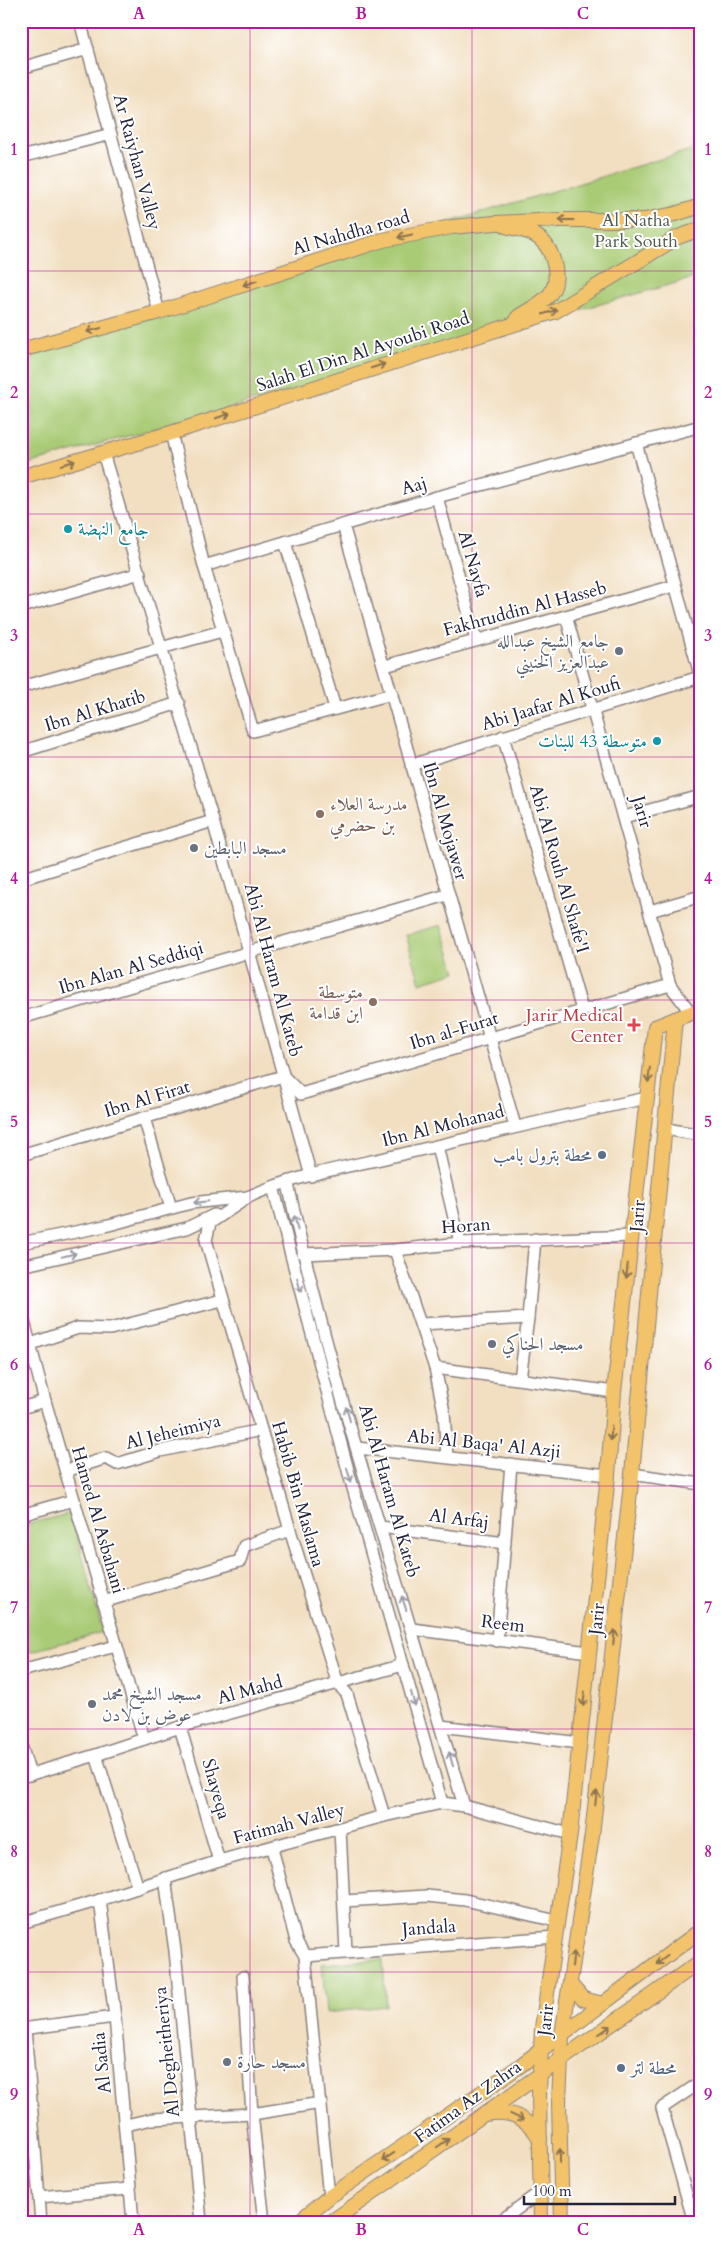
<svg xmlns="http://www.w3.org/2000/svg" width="722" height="2243" viewBox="0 0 722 2243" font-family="Cardo,Amiri,serif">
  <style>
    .green { fill: #a9cb74; stroke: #667658 }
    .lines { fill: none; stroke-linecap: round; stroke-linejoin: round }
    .minor-casing { stroke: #8a807e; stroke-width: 14 }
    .major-casing { stroke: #8a807e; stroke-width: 16 }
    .minor { stroke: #fff; stroke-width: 11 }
    .major { stroke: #f2c36a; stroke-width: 14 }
    .oneway { stroke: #8a7252 }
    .oneway2 { stroke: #9c9ca7 }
    .grid { fill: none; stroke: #b5179e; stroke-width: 1; stroke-opacity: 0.55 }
    .culture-dot { fill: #0f9aa8; stroke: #fff; stroke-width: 2 }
    .worship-dot { fill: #6b7280; stroke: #fff; stroke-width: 2 }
    .education-dot { fill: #8d6e63; stroke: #fff; stroke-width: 2 }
    .health-dot { fill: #e0444e; stroke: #fff; stroke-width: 2 }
    .service-dot { fill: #5c6f8a; stroke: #fff; stroke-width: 2 }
    .labels { text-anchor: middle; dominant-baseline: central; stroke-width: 4; stroke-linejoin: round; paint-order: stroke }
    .street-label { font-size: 18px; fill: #22223b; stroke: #fff }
    .park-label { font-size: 18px; fill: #515d4f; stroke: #fff }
    .culture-label { font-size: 18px; fill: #0d838f; stroke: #fff; text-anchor: start }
    .worship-label { font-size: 18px; fill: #5b616d; stroke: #fff; text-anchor: start }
    .education-label { font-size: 18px; fill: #785e54; stroke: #fff; text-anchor: start }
    .health-label { font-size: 18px; fill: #be3a42; stroke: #fff; text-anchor: end }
    .service-label { font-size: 18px; fill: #4e5e75; stroke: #fff; text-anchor: end }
    .neatline { fill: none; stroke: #b5179e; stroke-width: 2 }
    .grid-label { font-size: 16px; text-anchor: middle; font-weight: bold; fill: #b5179e }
  </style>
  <rect width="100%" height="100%" fill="#fff"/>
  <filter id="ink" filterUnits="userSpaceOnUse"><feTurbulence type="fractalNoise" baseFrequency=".02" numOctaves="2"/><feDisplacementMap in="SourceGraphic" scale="10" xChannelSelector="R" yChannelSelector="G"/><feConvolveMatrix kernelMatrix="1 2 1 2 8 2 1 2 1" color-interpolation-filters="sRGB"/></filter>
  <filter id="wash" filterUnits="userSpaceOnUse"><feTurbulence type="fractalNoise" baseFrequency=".0096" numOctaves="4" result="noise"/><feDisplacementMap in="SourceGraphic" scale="20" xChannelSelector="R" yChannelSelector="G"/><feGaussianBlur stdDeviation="1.12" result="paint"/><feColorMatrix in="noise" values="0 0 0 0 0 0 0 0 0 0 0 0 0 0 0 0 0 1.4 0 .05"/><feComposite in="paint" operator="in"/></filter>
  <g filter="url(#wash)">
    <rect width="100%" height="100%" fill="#f2dfc1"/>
    <g class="green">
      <polygon points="701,147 701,276 21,466 21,350"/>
      <polygon points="441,925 456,972 420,983 406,935"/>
      <polygon points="71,1513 103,1632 21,1654 21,1526"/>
      <polygon points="383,1959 386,2006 326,2013 322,1964"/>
    </g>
  </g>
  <g filter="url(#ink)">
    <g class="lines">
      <defs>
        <g id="minor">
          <polyline points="80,21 159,312"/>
          <polyline points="21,68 88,49"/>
          <polyline points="21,157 111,134"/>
          <polyline points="171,433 204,566 253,731 392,694"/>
          <polyline points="636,443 701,678"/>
          <polyline points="103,453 213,821 311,1176"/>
          <polyline points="437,497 476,640"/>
          <polyline points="343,525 515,1126"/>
          <polyline points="285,542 335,708"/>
          <polyline points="204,566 437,497 701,426"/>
          <polyline points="21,607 140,573"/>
          <polyline points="566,616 670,985 691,1013"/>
          <polyline points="385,666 674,586"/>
          <polyline points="21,687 222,631"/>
          <polyline points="503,736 582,1010"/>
          <polyline points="21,752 179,703"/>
          <polyline points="411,765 700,677"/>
          <polyline points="624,817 701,796"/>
          <polyline points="21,879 213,821"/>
          <polyline points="650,911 701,896"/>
          <polyline points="21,1018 447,895"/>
          <polyline points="144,1118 171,1208"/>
          <polyline points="666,1129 701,1135"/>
          <polyline points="437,1146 460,1243"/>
          <polyline points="21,1155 283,1076 301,1094 670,985"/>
          <path d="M288,1184c45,210 116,415 176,622"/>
          <polyline points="273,1187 349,1474 442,1803"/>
          <polyline points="250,1196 210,1223 206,1240 290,1530 338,1684 347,1694 384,1816"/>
          <path d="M244,1199c44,-22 102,-32 150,-43 84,-20 168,-40 253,-58"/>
          <polyline points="21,1243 105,1226 191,1203 248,1197"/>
          <polyline points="395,1250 435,1368 444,1412 447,1457"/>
          <polyline points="303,1254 395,1250 460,1243 631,1236"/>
          <polyline points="21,1266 187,1228 214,1215"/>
          <polyline points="21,1310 45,1401 144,1739"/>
          <polyline points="421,1324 528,1318"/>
          <polyline points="31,1344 78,1328 110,1329 222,1300"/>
          <polyline points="435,1368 614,1392"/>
          <polyline points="520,1379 528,1318 535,1239"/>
          <polyline points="21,1408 45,1401"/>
          <polyline points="357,1448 608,1475"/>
          <polyline points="66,1471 106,1458 117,1464 160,1451 261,1430"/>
          <polyline points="632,1474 701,1484"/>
          <polyline points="21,1515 74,1500"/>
          <polyline points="380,1527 505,1543"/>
          <polyline points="103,1602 240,1561 244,1546 290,1530"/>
          <polyline points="412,1629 589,1652"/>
          <polyline points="497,1641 511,1464"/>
          <polyline points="21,1671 116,1646"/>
          <polyline points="441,1726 580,1743"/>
          <polyline points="180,1727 219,1861"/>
          <polyline points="21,1745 30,1775"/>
          <polyline points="96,1755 138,1888"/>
          <polyline points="21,1777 96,1755 180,1727 403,1665"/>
          <polyline points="340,1829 346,1952"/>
          <polyline points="272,1848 296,1941 305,1956 329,2197"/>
          <polyline points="165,1878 175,1951 201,2222"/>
          <polyline points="100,1900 115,2017 133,2222"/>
          <polyline points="344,1901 427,1896 465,1900 557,1921"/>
          <polyline points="21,1923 100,1900 219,1861 384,1816 442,1803 464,1806 570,1834"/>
          <polyline points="305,1956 556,1937"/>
          <polyline points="243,1977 252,2114 264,2222"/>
          <polyline points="21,2029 115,2017"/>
          <polyline points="25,2029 41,2222"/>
          <polyline points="126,2125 152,2119 252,2114 321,2103"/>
          <polyline points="39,2197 129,2189"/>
          <polyline points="499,2222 540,2192"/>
          <polyline points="694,2222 662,2108 701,2082"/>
        </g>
        <g id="major">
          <polyline points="698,21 701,28"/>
          <path d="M506,226c10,3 21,4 30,10 17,10 26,42 14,58 -8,10 -22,16 -32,23"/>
          <polyline points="21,350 159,312 383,240 452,227 495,223 558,220 644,220 675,214 701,206"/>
          <polyline points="21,477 171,433 556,311 678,237 701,229"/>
          <polyline points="570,1984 583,1999 603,2004"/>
          <path d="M486,2114c24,-5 42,4 54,25"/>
          <polyline points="298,2222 329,2197 517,2068 701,1930"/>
          <polyline points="331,2222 701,1961"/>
          <polyline points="541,2222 539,2092 542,2028 570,1834 608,1475 614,1392 655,1027 701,1009"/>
          <polyline points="562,2222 559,2103 562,2035 592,1835 632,1474 675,1019"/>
        </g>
      </defs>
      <use href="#minor" class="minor-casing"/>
      <use href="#major" class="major-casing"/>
      <use href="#minor" class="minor"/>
      <use href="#major" class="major"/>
    </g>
    <defs><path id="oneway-shaft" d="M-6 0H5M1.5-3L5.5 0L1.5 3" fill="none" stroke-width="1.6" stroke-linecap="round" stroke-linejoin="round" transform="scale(1.25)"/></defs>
    <g class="oneway">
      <use href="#oneway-shaft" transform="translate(566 220) rotate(180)"/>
      <use href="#oneway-shaft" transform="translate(405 236) rotate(169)"/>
      <use href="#oneway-shaft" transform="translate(250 283) rotate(162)"/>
      <use href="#oneway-shaft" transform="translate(550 312) rotate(-18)"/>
      <use href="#oneway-shaft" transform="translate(94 330) rotate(165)"/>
      <use href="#oneway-shaft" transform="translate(378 366) rotate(-18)"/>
      <use href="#oneway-shaft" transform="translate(223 416) rotate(-18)"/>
      <use href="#oneway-shaft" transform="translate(68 463) rotate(-16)"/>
      <use href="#oneway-shaft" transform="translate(649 1075) rotate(97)"/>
      <use href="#oneway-shaft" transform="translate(627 1271) rotate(96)"/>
      <use href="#oneway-shaft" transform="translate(611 1433) rotate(94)"/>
      <use href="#oneway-shaft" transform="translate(614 1637) rotate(-84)"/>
      <use href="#oneway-shaft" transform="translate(584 1699) rotate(96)"/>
      <use href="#oneway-shaft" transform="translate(596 1798) rotate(-84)"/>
      <use href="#oneway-shaft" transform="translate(573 1959) rotate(-82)"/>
      <use href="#oneway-shaft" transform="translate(662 1960) rotate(143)"/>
      <use href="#oneway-shaft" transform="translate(605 2030) rotate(-35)"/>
      <use href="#oneway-shaft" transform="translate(517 2117) rotate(25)"/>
      <use href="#oneway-shaft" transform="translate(443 2143) rotate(-35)"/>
      <use href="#oneway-shaft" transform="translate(560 2156) rotate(-90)"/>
      <use href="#oneway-shaft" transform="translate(388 2157) rotate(146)"/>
    </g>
    <g class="oneway2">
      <use href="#oneway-shaft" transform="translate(201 1202) rotate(174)"/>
      <use href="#oneway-shaft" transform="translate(296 1223) rotate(-102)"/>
      <use href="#oneway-shaft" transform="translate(69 1255) rotate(-13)"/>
      <use href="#oneway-shaft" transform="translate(299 1285) rotate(75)"/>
      <use href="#oneway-shaft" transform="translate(348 1414) rotate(-106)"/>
      <use href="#oneway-shaft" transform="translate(349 1475) rotate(74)"/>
      <use href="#oneway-shaft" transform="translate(404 1603) rotate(-108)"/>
      <use href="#oneway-shaft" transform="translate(413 1699) rotate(74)"/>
      <use href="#oneway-shaft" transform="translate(451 1759) rotate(-106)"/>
    </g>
  </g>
  <path class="grid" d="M250,21v2201M472,21v2201M21,271h680M21,514h680M21,757h680M21,1000h680M21,1243h680M21,1486h680M21,1729h680M21,1972h680"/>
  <g class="culture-dot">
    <circle cx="68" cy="529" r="5"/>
    <circle cx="657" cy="741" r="5"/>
  </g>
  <g class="worship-dot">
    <circle cx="619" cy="651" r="5"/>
    <circle cx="194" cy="848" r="5"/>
    <circle cx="492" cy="1344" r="5"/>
    <circle cx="92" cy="1704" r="5"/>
    <circle cx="227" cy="2062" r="5"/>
  </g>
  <g class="education-dot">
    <circle cx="320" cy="814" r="5"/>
    <circle cx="373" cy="1002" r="5"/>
  </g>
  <path class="health-dot" d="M631.5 1017.5h5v5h5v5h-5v5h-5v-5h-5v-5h5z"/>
  <g class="service-dot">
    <circle cx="602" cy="1155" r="5"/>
    <circle cx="621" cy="2068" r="5"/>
  </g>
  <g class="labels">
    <g class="street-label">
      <text transform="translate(137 162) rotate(75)">Ar Raiyhan Valley</text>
      <text transform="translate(351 233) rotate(-16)">Al Nahdha road</text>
      <text transform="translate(363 352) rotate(-18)">Salah El Din Al Ayoubi Road</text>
      <text transform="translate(414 486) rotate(-16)">Aaj</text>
      <text transform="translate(473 564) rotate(74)">Al Nayfa</text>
      <text transform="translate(525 609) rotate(-15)">Fakhruddin Al Hasseb</text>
      <text transform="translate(551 704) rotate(-17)">Abi Jaafar Al Koufi</text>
      <text transform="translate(95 711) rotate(-17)">Ibn Al Khatib</text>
      <text transform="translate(642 812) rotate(74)">Jarir</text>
      <text transform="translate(445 821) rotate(74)">Ibn Al Mojawer</text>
      <text transform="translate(559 869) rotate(74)">Abi Al Rouh Al Shafe'I</text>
      <text transform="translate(131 968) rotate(-16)">Ibn Alan Al Seddiqi</text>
      <text transform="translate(273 970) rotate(75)">Abi Al Haram Al Kateb</text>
      <text transform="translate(454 1031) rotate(-17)">Ibn al-Furat</text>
      <text transform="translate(147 1099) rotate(-17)">Ibn Al Firat</text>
      <text transform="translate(443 1126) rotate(-14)">Ibn Al Mohanad</text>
      <text transform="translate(638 1216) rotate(-85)">Jarir</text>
      <text transform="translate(466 1226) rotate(-4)">Horan</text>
      <text transform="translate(173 1432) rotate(-14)">Al Jeheimiya</text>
      <text transform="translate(484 1444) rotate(6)">Abi Al Baqa' Al Azji</text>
      <text transform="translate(389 1491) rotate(74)">Abi Al Haram Al Kateb</text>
      <text transform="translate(298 1494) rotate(74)">Habib Bin Maslama</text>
      <text transform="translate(459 1519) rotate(7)">Al Arfaj</text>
      <text transform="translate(98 1520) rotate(74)">Hamed Al Asbahani</text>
      <text transform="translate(597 1619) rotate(-84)">Jarir</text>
      <text transform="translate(503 1624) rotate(7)">Reem</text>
      <text transform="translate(250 1690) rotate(-15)">Al Mahd</text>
      <text transform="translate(216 1789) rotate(74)">Shayeqa</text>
      <text transform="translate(289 1824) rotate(-15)">Fatimah Valley</text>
      <text transform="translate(429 1928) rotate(-4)">Jandala</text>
      <text transform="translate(546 2020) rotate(-83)">Jarir</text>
      <text transform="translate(167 2052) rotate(-96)">Al Degheitheriya</text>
      <text transform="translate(102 2063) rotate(-96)">Al Sadia</text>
      <text transform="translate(468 2102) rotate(-36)">Fatima Az Zahra</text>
    </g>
    <g class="park-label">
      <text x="636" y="220">Al Natha<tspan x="636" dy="21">Park South</tspan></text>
    </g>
    <g class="culture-label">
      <text x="78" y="529">جامع النهضة</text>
      <text x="647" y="741" text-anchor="end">متوسطة 43 للبنات</text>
    </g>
    <g class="worship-label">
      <text x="609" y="641" text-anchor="end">جامع الشيخ عبدالله<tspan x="609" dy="21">عبدالعزيز الخنيني</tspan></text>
      <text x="204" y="848">مسجد البابطين</text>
      <text x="502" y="1344">مسجد الحناكي</text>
      <text x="102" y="1694">مسجد الشيخ محمد<tspan x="102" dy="21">عوض بن لادن</tspan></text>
      <text x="237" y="2062">مسجد حارة</text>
    </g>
    <g class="education-label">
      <text x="330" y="804">مدرسة العلاء<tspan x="330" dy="21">بن حضرمي</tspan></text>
      <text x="363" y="992" text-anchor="end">متوسطة<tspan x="363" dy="21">ابن قدامة</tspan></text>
    </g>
    <g class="health-label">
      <text x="623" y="1015">Jarir Medical<tspan x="623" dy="21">Center</tspan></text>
    </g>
    <g class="service-label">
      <text x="592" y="1155">محطة بترول بامب</text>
      <text x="631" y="2068" text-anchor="start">محطة لتر</text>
    </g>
  </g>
  <rect width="722" height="2243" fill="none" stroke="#fff" stroke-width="55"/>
  <path d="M524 2196v8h151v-8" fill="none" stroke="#22223b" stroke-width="2.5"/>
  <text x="532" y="2196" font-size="15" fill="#22223b" stroke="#ffffff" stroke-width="4" paint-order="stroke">100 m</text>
  <rect x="28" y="28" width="666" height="2188" class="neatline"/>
  <g class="grid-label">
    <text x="139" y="19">A</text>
    <text x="361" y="19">B</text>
    <text x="583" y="19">C</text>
    <text x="14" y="155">1</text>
    <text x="708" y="155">1</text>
    <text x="14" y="398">2</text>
    <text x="708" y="398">2</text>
    <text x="14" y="641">3</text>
    <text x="708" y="641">3</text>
    <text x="14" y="884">4</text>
    <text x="708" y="884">4</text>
    <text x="14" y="1127">5</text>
    <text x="708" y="1127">5</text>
    <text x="14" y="1370">6</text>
    <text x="708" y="1370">6</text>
    <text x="14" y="1613">7</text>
    <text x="708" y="1613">7</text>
    <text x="14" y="1857">8</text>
    <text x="708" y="1857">8</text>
    <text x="14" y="2100">9</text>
    <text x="708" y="2100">9</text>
    <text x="139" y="2235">A</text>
    <text x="361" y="2235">B</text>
    <text x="583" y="2235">C</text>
  </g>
</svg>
